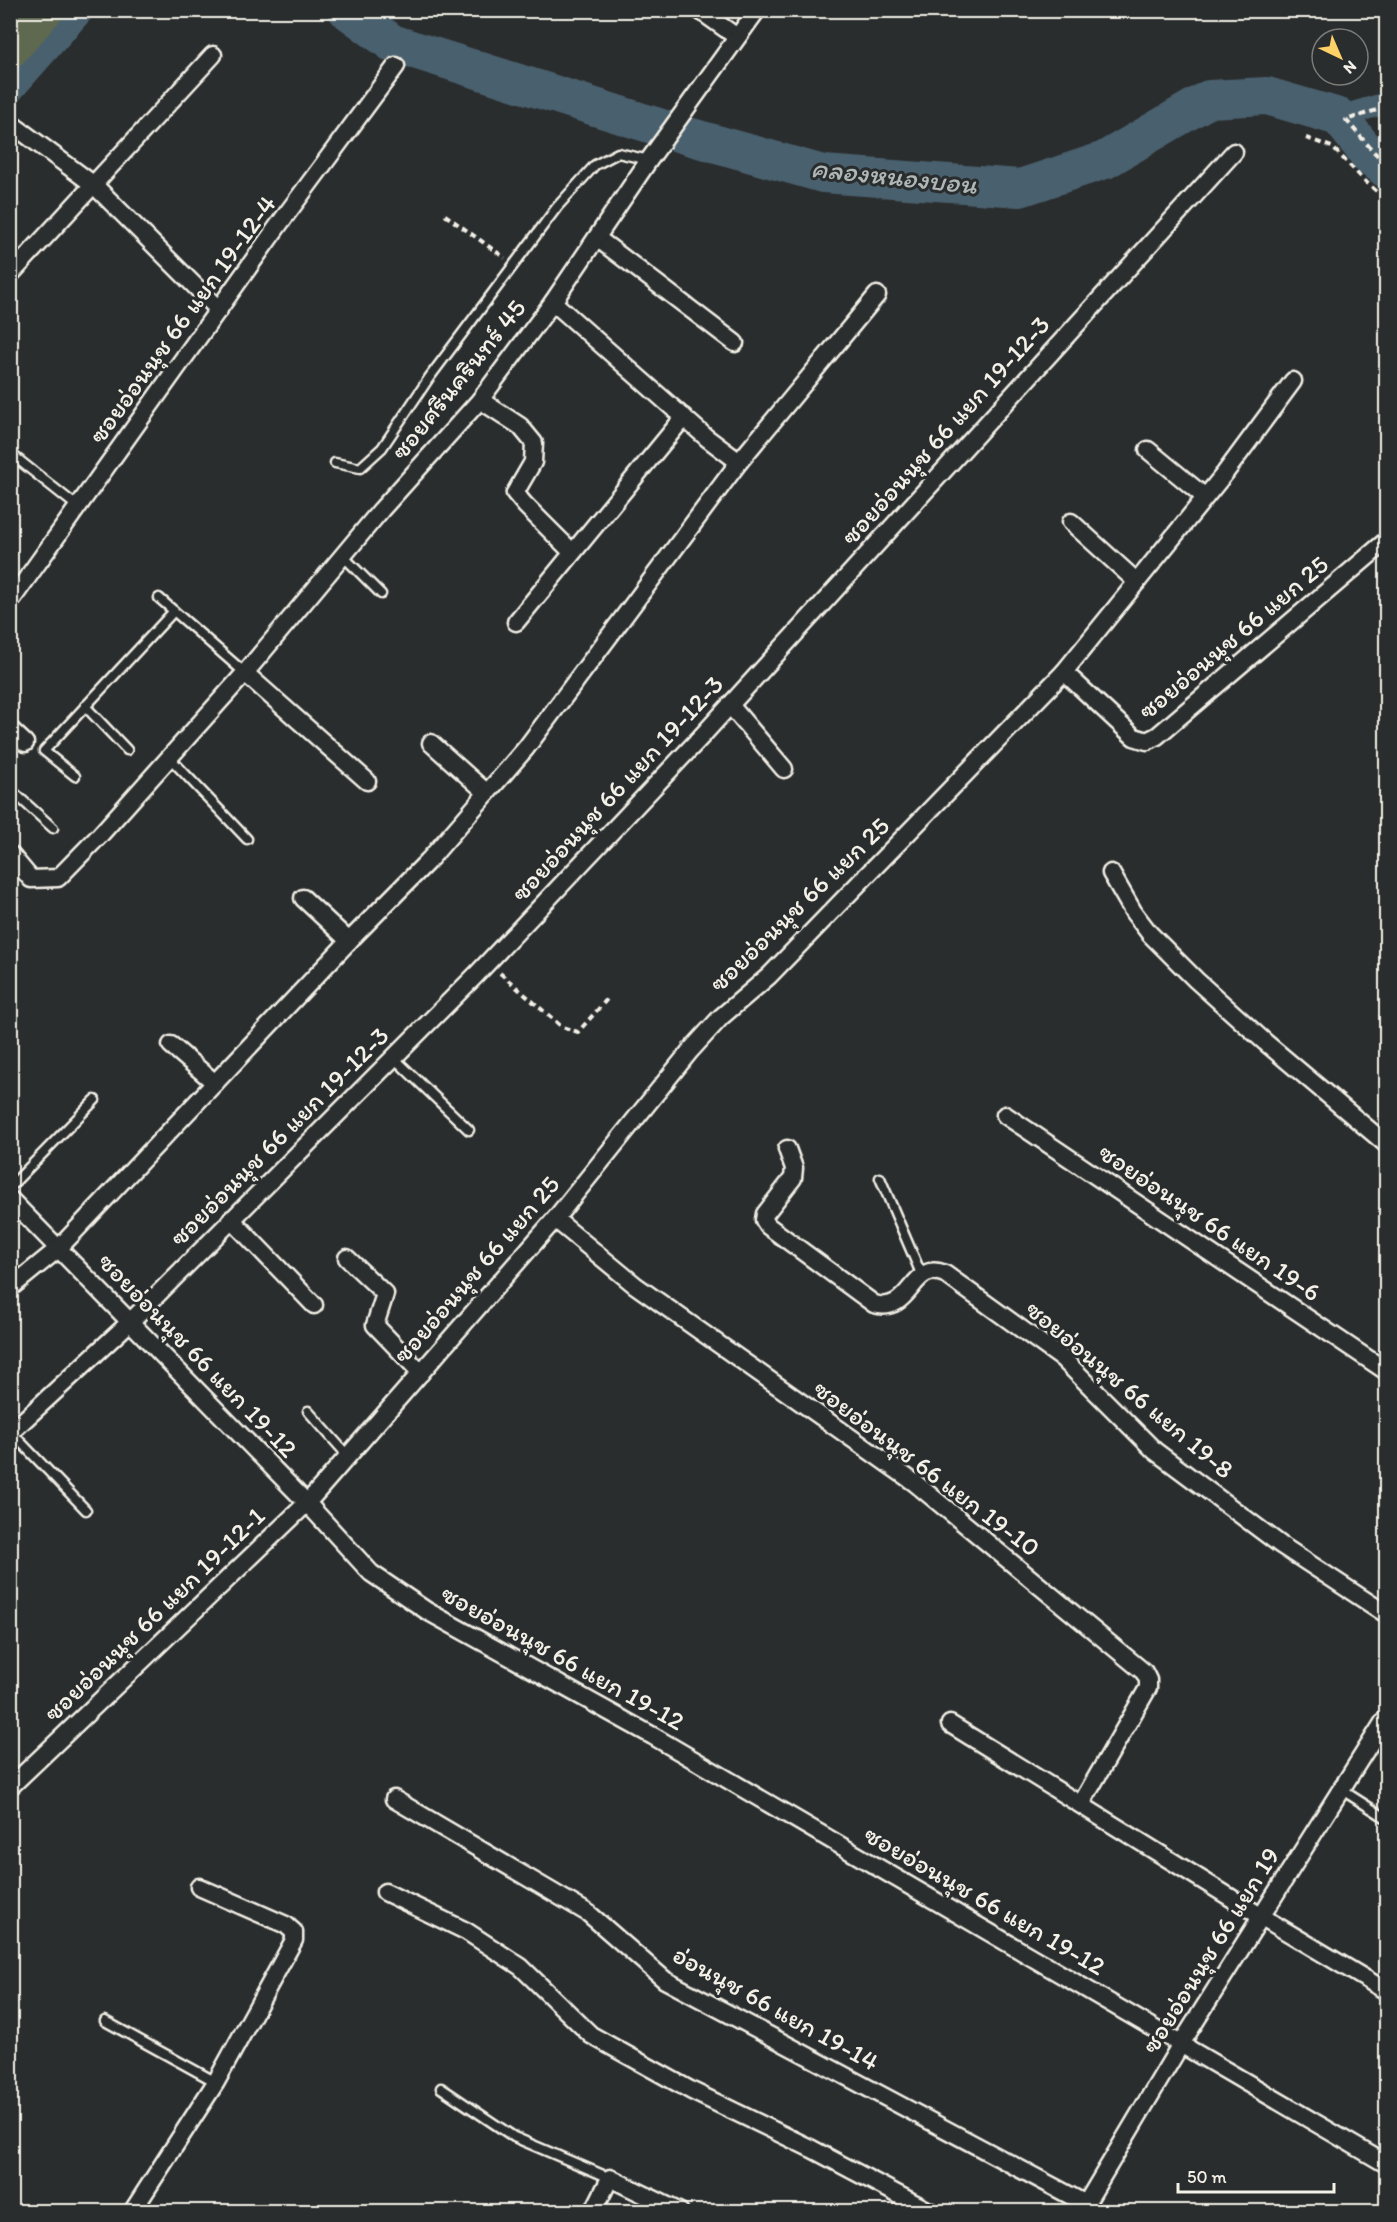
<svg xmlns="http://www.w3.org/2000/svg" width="1397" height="2222" viewBox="0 0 1397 2222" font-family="Itim,'Playpen Sans Thai',sans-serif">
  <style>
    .green { fill: #5f6950; stroke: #aaad9c; stroke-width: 1.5 }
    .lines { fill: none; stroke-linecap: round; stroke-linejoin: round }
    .canal { stroke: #4a616e; stroke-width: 22 }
    .river { stroke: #4a616e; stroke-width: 38 }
    .lane-casing { stroke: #f4f1e8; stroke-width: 13 }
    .street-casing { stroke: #f4f1e8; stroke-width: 21 }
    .path { stroke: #f4f1e8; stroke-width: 4; stroke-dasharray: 6 4.5; stroke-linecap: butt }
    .lane { stroke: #2a2d2e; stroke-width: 8 }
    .street { stroke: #2a2d2e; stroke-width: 16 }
    .labels { text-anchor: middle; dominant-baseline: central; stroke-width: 6; stroke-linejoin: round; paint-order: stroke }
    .street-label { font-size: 26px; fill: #f4f1e8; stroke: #2a2d2e }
    .water-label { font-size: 27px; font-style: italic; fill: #b0b7b7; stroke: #2a2d2e }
  </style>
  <rect width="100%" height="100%" fill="#2a2d2e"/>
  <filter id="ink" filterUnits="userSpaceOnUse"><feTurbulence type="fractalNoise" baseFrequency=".0167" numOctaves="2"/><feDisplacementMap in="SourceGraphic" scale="12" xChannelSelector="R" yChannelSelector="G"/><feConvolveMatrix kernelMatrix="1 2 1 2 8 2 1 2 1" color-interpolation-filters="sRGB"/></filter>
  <g filter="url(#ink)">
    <polygon class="green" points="11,10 84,11 11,94 10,11"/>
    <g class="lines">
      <g class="canal">
        <polyline points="10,94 84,10"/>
        <polyline points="1339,117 1386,103"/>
      </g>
      <polyline class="river" points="347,10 392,43 681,134 823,174 1020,188 1105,160 1209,99 1267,96 1339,117 1369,155 1386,169"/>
      <defs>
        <g id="lane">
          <polyline points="10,453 78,507"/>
          <polyline points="335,463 360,468 382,448 429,378 557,207 595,165 618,153 649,160"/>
          <polyline points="343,556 381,594"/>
          <polyline points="159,598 245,673"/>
          <polyline points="85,706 127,750"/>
          <polyline points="169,757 247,839"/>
          <polyline points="75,776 44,751 174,611"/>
          <polyline points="10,789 53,828"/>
          <polyline points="393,1057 469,1130"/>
          <polyline points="880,1178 922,1276"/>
          <polyline points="10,1187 95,1100"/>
          <polyline points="308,1411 348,1456"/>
          <polyline points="11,1432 86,1510"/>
          <polyline points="1342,1790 1386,1818"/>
          <polyline points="105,2021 216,2082"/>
          <polyline points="441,2088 514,2137 610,2178"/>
        </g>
        <g id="street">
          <polyline points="699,10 737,37"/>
          <polyline points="13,125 94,185 219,310"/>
          <polyline points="597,238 735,343"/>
          <polyline points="10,275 213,55"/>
          <polyline points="553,302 707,438 739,462"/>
          <polyline points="480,400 520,426 534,443 533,462 515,493 525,505 572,552"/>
          <polyline points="1148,450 1205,497"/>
          <polyline points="1071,522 1137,582"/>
          <polyline points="10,602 280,223 396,66"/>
          <polyline points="516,622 684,417"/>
          <polyline points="1064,672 1225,473 1293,381"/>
          <polyline points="245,673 367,781"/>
          <polyline points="730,705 784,769"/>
          <polyline points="10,729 25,743"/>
          <polyline points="431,743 487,793"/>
          <polyline points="10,854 31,879 58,878 100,835 245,673 381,510 480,400 553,302 649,160 757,10"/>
          <polyline points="1111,873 1134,913 1150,934 1196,980 1265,1042 1386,1144"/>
          <polyline points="303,898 349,941"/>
          <polyline points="171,1045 215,1083"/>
          <polyline points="1005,1115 1386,1371"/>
          <path d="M787,1149l7,19 -1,10 -28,36 -1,6 4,6 106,78c38,11 37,-45 71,-30l118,85 92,92 126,94 105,69"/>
          <polyline points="10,1199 307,1503 371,1573 427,1611 653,1736 1386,2164"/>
          <polyline points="231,1219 314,1305"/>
          <polyline points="555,1219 635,1285 915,1483 1144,1672 1148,1680 1148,1688 1081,1804"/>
          <polyline points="347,1258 385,1294 375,1325 421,1373"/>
          <polyline points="10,1288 58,1249 349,941 429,860 487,793 526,748 739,462 877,295"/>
          <polyline points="10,1433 130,1322 476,975 700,738 1234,152"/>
          <polyline points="950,1724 1262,1917 1386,1991"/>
          <polyline points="10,1787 307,1503 555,1219 690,1051 721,1017 769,976 1064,672 1134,737 1147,741 1157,736 1386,541"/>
          <polyline points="394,1799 588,1913 665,1980 1086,2204"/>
          <polyline points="385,1892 466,1931 521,1967 591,2035 692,2091 812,2149 931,2212"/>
          <polyline points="132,2212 216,2082 294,1940 294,1932 286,1925 199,1887"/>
          <polyline points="593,2212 610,2178 680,2212"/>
          <polyline points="1081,2212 1181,2044 1386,1718"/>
        </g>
      </defs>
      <use href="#lane" class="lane-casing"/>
      <use href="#street" class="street-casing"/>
      <g class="path">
        <polyline points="1386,107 1346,120 1374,152 1386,163"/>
        <polyline points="1306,138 1332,147 1367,183 1386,199"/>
        <polyline points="445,215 505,258"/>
        <polyline points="500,973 562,1027 578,1032 608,998"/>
      </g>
      <use href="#lane" class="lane"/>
      <use href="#street" class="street"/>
    </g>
  </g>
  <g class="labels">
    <g class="street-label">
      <text transform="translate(182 319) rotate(-54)">ซอยอ่อนนุช 66 แยก 19-12-4</text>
      <text transform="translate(458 379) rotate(-51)">ซอยศรีนครินทร์ 45</text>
      <text transform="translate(945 430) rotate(-48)">ซอยอ่อนนุช 66 แยก 19-12-3</text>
      <text transform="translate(1233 637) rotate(-40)">ซอยอ่อนนุช 66 แยก 25</text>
      <text transform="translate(617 788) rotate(-47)">ซอยอ่อนนุช 66 แยก 19-12-3</text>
      <text transform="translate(799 904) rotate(-44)">ซอยอ่อนนุช 66 แยก 25</text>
      <text transform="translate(279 1136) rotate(-45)">ซอยอ่อนนุช 66 แยก 19-12-3</text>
      <text transform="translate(1210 1222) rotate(34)">ซอยอ่อนนุช 66 แยก 19-6</text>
      <text transform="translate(476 1269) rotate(-49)">ซอยอ่อนนุช 66 แยก 25</text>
      <text transform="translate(198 1355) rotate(46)">ซอยอ่อนนุช 66 แยก 19-12</text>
      <text transform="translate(1130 1389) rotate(40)">ซอยอ่อนนุช 66 แยก 19-8</text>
      <text transform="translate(927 1468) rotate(37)">ซอยอ่อนนุช 66 แยก 19-10</text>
      <text transform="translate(154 1614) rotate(-44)">ซอยอ่อนนุช 66 แยก 19-12-1</text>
      <text transform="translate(563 1657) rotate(29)">ซอยอ่อนนุช 66 แยก 19-12</text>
      <text transform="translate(985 1900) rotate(30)">ซอยอ่อนนุช 66 แยก 19-12</text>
      <text transform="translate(1210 1950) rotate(-58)">ซอยอ่อนนุช 66 แยก 19</text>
      <text transform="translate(776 2008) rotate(29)">อ่อนนุช 66 แยก 19-14</text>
    </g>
    <g class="water-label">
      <text transform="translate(894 176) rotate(6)">คลองหนองบอน</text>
    </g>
  </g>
  <rect width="1397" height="2222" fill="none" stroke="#2a2d2e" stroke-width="36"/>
  <rect x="18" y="18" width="1361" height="2186" fill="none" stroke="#f4f1e8" stroke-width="2" filter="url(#ink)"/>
  <g transform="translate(1340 57) rotate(136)"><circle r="28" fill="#2a2d2e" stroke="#7b7b78" stroke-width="1.5"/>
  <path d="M0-4.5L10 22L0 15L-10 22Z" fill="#ffd166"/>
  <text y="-9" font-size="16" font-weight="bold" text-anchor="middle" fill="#f4f1e8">N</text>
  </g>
  <path d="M1178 2183v9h156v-9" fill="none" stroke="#f4f1e8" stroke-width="3"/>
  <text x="1187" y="2183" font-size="18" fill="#f4f1e8" stroke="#2a2d2e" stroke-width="4.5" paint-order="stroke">50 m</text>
</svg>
